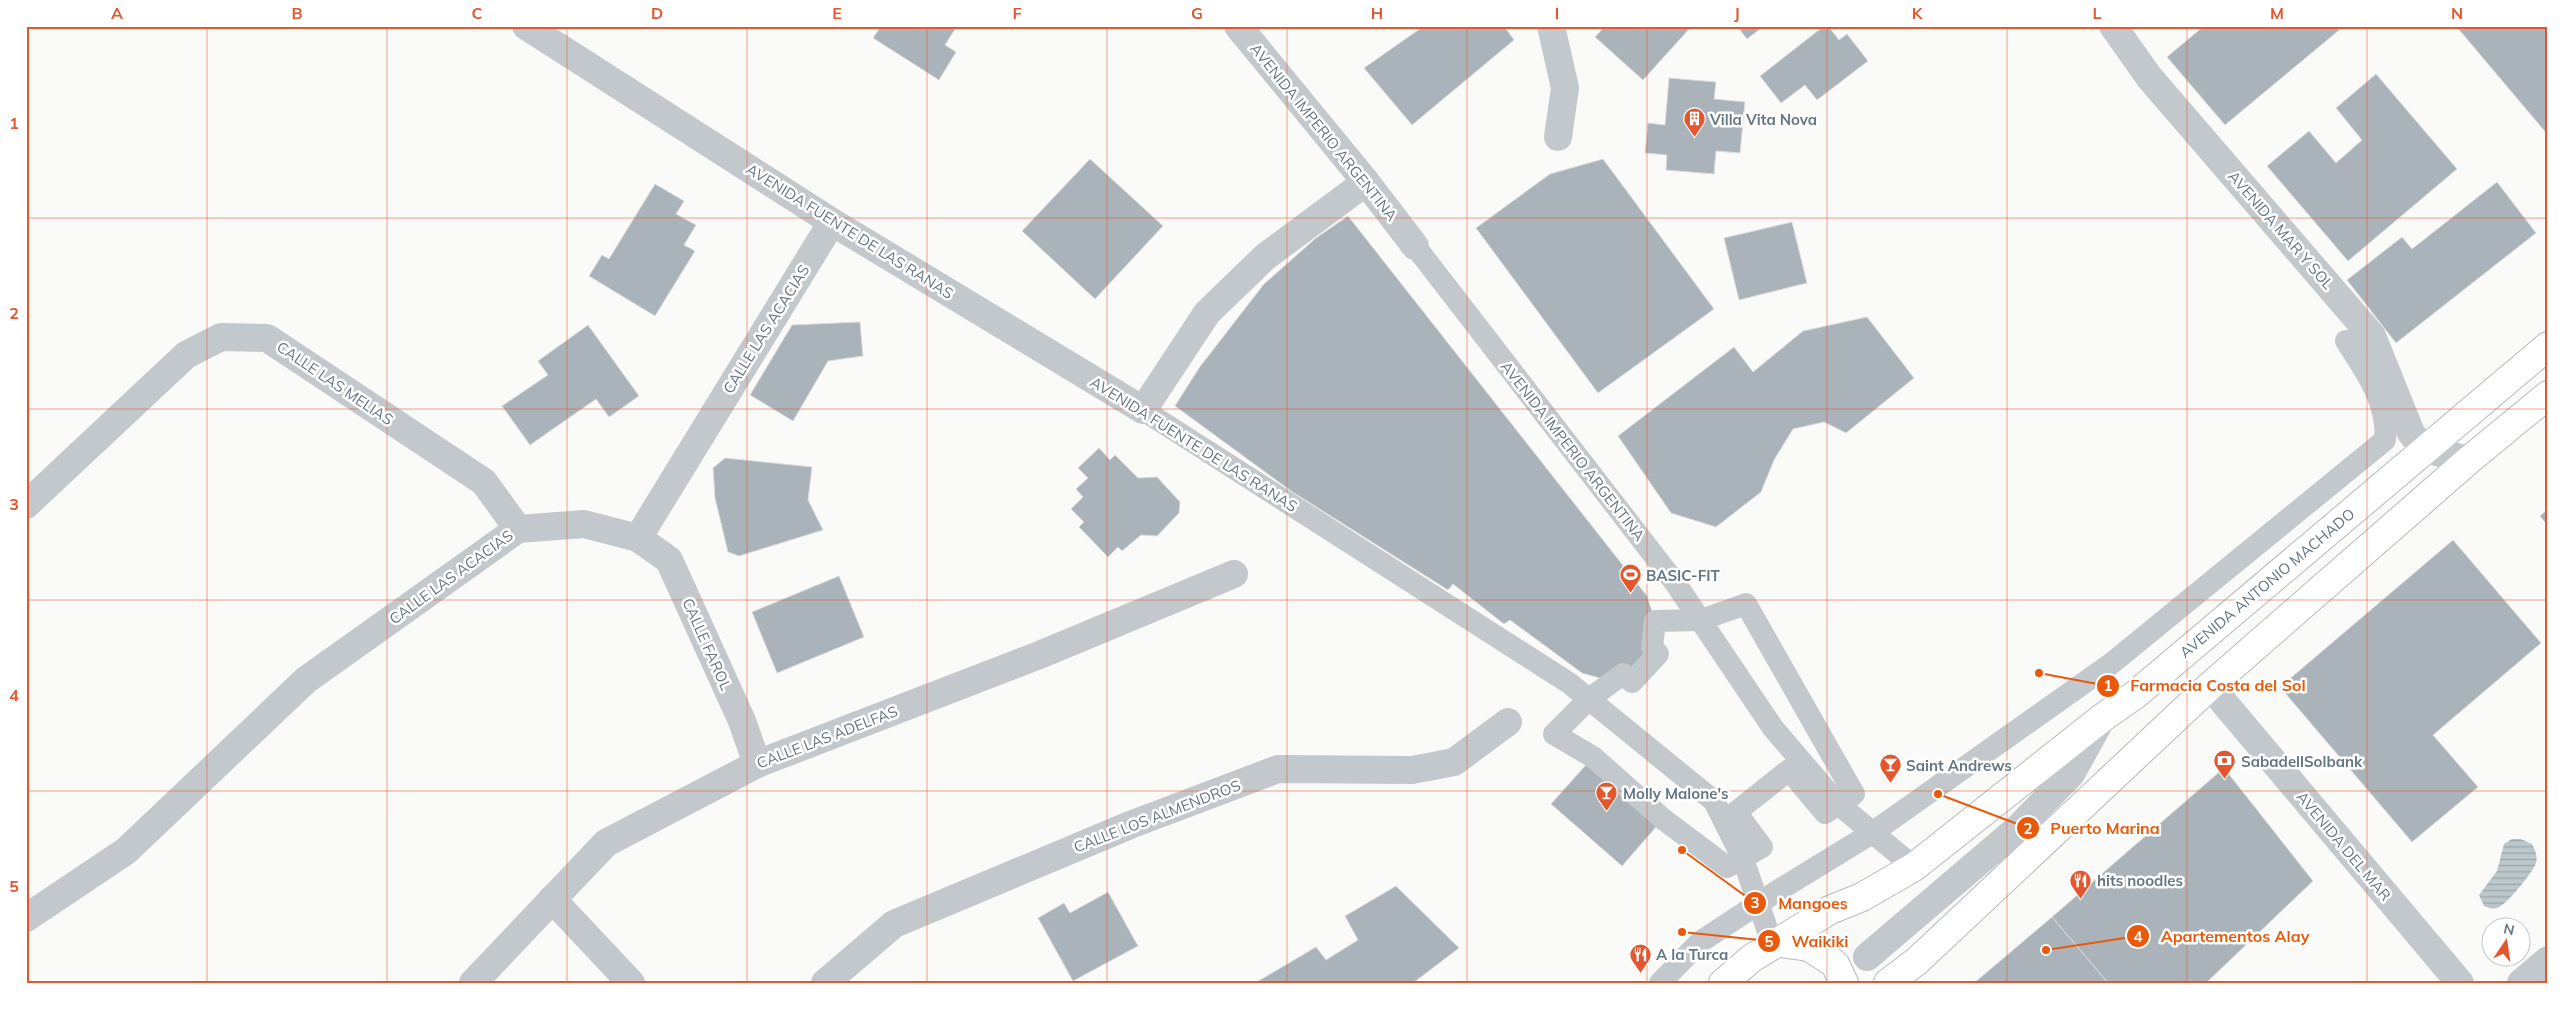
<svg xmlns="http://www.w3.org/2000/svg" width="2574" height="1009" viewBox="0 0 2574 1009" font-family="Mulish,sans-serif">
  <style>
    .water { fill: url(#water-rules) }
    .building { fill: #aab3b9; stroke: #dcdcda }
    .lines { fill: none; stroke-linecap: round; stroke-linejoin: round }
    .primary-casing { stroke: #b5babe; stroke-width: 30 }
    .pedestrian { stroke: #c3c8cc; stroke-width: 22 }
    .minor { stroke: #c3c8cc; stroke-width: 28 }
    .primary { stroke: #fff; stroke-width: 28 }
    .grid { fill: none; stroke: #e4572e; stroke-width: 1; stroke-opacity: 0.55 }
    .labels { text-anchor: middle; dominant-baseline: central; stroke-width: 5; stroke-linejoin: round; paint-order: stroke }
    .poi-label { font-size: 15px; font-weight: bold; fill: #657683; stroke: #fff; text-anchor: start }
    .street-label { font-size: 15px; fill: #657683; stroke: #fff }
    .leader { fill: none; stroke: #e8590c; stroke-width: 2 }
    .callout-dot { fill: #e8590c; stroke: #fff; stroke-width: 2 }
    .mark-label { font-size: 15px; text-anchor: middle; font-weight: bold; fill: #fff }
    .callout-label { font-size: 16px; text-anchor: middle; font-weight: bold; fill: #e8590c; stroke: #fff; stroke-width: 5; stroke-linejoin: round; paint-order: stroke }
    .neatline { fill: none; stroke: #e4572e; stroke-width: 2 }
    .grid-label { font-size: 16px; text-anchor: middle; font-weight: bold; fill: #e4572e }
  </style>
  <defs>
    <pattern id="water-rules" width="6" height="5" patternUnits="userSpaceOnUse" patternTransform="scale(1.25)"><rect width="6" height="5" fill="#bbc7cb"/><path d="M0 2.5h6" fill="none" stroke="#9ca6aa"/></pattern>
  </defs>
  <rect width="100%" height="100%" fill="#fafaf8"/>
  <path class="water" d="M2512,839h9l11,5c3,6 6,12 4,19 -3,9 -28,40 -37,44 -6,3 -10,1 -15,-1l-5,-11 18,-24 7,-27z"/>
  <g class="building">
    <polygon points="881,26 951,26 955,29 945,45 956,52 939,80 873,38"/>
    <polygon points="1424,26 1504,26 1514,40 1412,125 1364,68"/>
    <polygon points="1605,26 1687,26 1690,28 1643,80 1595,37"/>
    <polygon points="1737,26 1764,26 1747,39"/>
    <polygon points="1824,26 1828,26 1839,40 1847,34 1868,61 1817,100 1805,85 1781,103 1760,76"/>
    <polygon points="2204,26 2344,26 2225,125 2167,57"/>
    <polygon points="2456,26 2548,26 2548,135"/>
    <polygon points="2376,74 2457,169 2348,261 2267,166 2309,131 2336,163 2362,140 2336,108"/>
    <polygon points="1669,78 1716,82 1714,99 1745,102 1740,153 1716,151 1714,174 1666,170 1667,155 1645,153 1648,123 1665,125"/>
    <polygon points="1090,159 1163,226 1095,299 1022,231"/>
    <polygon points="1603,159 1714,309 1598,393 1476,228 1550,174"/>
    <polygon points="2497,182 2536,233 2396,343 2347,280 2402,237 2412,249"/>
    <polygon points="655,184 684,201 676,214 696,225 684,245 695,251 655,316 589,276 602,255 609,259"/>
    <polygon points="1348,216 1647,596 1655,621 1658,654 1616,679 1603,679 1582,673 1510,620 1504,624 1453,584 1448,590 1291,491 1175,406 1199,368 1264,284 1316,238"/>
    <polygon points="1792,222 1807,283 1739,300 1724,238"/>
    <polygon points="1867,317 1914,378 1846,433 1824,422 1793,429 1774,460 1761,492 1716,527 1671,513 1618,436 1734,347 1753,372 1803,331"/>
    <polygon points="860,322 863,356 828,361 793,421 750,395 792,325"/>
    <polygon points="588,325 639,396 609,417 596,399 530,445 502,406 548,375 538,361"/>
    <polygon points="1099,448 1110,460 1115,455 1138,478 1157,477 1180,502 1179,513 1157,536 1141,535 1122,551 1118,547 1108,557 1079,527 1084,522 1071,509 1083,497 1076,489 1088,478 1078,468"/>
    <polygon points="725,458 812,467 808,500 823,530 739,556 728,552 715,498 713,468"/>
    <polygon points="2548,509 2548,526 2540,516"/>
    <polygon points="2453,540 2541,643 2433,735 2478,787 2412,842 2280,687"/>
    <polygon points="839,576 864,637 777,673 752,612"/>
    <polygon points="1593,757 1663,819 1622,866 1551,804"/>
    <polygon points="2224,768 2313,881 2206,983 2108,983 2052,917"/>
    <polygon points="1396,886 1459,948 1413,983 1255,983 1316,947 1326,960 1358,940 1345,916"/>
    <polygon points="1108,892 1138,946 1073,981 1038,918 1064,903 1070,913"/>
    <polygon points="2052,917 2108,983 1974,983"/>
  </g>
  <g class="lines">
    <defs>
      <g id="primary">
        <polyline points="1780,943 1809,947 1835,964 1844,983"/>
        <polyline points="1723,983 1752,958 1830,910 1862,897 1914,867 2102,718 2135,695 2548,346"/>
        <polyline points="1888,983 1917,961 2210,686 2469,460 2548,395"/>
      </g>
    </defs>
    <use href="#primary" class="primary-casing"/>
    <g class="pedestrian">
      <polyline points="1415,246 1676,584 1773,728 1837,803 1914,867"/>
      <polyline points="1143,410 1569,683 1714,801 1743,859 1773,946"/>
      <polygon points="1746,604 1854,794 1825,813 1789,770 1736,812 1762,847 1727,867 1663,819 1593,757 1554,734 1589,699 1623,674 1632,682 1658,654 1652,647 1655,621 1701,620"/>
      <path d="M1660,983l40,-41 79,-52 93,-57 240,-170 273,-223c4,-36 -20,-70 -39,-99"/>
    </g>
    <g class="minor">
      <polyline points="526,26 832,222 1143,410 1207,313 1265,257 1366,182"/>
      <polyline points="1238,26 1366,182 1415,246"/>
      <polyline points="1551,26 1565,88 1558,137"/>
      <polyline points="2113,26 2149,77 2372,336 2411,433 2424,449 2469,460"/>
      <polyline points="26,505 186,355 221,337 267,338 484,482 518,529"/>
      <polyline points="638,538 669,560 742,721 757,764"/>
      <polyline points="2210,686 2460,983"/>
      <polyline points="552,899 631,983"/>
      <polyline points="26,918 126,851 306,680 518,529 584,524 638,538 832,222"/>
      <polyline points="1867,957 2016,830 2071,774 2102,718"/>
      <polyline points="473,983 606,843 757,764 1037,656 1234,574"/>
      <polyline points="825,983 894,924 1130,825 1278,769 1412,770 1454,762 1508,722"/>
      <polyline points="2521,983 2548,960"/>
    </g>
    <use href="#primary" class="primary"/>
  </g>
  <path class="grid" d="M207,26v957M387,26v957M567,26v957M747,26v957M927,26v957M1107,26v957M1287,26v957M1467,26v957M1647,26v957M1827,26v957M2007,26v957M2187,26v957M2367,26v957M26,218h2522M26,409h2522M26,600h2522M26,791h2522"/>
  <defs>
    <symbol id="building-pin" viewBox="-11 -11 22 30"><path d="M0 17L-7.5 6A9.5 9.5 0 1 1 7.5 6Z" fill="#e4572e" stroke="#fff"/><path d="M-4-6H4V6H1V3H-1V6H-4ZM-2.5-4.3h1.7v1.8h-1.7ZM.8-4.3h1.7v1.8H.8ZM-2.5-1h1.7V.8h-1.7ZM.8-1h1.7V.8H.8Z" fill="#fff"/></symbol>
    <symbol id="stadium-pin" viewBox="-11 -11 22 30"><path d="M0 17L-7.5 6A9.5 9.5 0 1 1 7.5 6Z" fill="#e4572e" stroke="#fff"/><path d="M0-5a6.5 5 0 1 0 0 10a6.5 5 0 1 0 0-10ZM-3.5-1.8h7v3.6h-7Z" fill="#fff"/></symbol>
    <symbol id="bank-pin" viewBox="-11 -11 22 30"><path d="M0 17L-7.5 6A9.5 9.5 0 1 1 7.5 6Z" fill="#e4572e" stroke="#fff"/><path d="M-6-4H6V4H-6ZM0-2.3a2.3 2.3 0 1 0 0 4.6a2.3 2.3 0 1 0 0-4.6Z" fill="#fff"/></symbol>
    <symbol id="bar-pin" viewBox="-11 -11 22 30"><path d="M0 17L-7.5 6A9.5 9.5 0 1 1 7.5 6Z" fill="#e4572e" stroke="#fff"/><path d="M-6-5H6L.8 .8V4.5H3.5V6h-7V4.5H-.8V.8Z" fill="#fff"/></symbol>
    <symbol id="restaurant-pin" viewBox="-11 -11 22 30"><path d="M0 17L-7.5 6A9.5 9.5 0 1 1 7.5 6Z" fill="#e4572e" stroke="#fff"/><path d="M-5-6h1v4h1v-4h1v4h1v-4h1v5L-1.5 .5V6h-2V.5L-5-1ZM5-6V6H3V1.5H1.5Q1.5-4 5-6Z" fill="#fff"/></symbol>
  </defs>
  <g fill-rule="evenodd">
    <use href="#building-pin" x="1682" y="106" width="25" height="34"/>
    <use href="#stadium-pin" x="1618" y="562" width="25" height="34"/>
    <use href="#bank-pin" x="2212" y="748" width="25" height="34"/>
    <use href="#bar-pin" x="1878" y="752" width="25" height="34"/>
    <use href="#bar-pin" x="1594" y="780" width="25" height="34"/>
    <use href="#restaurant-pin" x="2068" y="868" width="25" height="34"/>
    <use href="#restaurant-pin" x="1628" y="942" width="25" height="34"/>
  </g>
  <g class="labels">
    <g class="poi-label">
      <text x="1710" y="119">Villa Vita Nova</text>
      <text x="1646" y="575">BASIC-FIT</text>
      <text x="2241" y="761">SabadellSolbank</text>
      <text x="1906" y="765">Saint Andrews</text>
      <text x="1623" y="793">Molly Malone's</text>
      <text x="2097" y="880">hits noodles</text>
      <text x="1656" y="954">A la Turca</text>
    </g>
    <g class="street-label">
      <text transform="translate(1324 132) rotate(51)">AVENIDA IMPERIO ARGENTINA</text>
      <text transform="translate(2281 230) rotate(49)">AVENIDA MAR Y SOL</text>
      <text transform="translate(850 231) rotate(32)">AVENIDA FUENTE DE LAS RANAS</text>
      <text transform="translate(766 329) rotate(-58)">CALLE LAS ACACIAS</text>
      <text transform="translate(335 383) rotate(34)">CALLE LAS MELIAS</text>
      <text transform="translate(1194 444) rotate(32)">AVENIDA FUENTE DE LAS RANAS</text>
      <text transform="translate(1573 451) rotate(52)">AVENIDA IMPERIO ARGENTINA</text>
      <text transform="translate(451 577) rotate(-36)">CALLE LAS ACACIAS</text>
      <text transform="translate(2267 583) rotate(-40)">AVENIDA ANTONIO MACHADO</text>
      <text transform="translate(707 644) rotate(66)">CALLE FAROL</text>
      <text transform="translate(827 737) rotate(-21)">CALLE LAS ADELFAS</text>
      <text transform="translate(1157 816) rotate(-21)">CALLE LOS ALMENDROS</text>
      <text transform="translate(2344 846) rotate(50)">AVENIDA DEL MAR</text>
    </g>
  </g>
  <path class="leader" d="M2039 673L2108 686M1938 794L2028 828M1682 850L1755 903M2046 950L2138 936M1682 932L1769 941"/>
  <g class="callout-dot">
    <circle cx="2039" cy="673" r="5"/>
    <circle cx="1938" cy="794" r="5"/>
    <circle cx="1682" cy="850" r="5"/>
    <circle cx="2046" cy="950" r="5"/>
    <circle cx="1682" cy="932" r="5"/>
    <circle cx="2108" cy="686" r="12"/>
    <circle cx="2028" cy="828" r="12"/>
    <circle cx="1755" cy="903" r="12"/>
    <circle cx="2138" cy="936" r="12"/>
    <circle cx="1769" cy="941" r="12"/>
  </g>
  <g class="mark-label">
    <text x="2108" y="691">1</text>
    <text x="2028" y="834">2</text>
    <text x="1755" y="908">3</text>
    <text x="2138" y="942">4</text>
    <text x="1769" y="947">5</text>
  </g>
  <g class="callout-label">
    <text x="2218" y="691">Farmacia Costa del Sol</text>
    <text x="2105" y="834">Puerto Marina</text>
    <text x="1813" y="909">Mangoes</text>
    <text x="2235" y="942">Apartementos Alay</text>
    <text x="1820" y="947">Waikiki</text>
  </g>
  <rect width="2574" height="1009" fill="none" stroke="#ffffff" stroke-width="55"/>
  <g transform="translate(2506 942) rotate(13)"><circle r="24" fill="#ffffff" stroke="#c1c8cd"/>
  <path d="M0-4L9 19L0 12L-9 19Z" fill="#e4572e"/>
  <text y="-8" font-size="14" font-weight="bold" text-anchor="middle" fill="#657683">N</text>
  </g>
  <rect x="28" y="28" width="2518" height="954" class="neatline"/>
  <g class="grid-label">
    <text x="117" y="19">A</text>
    <text x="297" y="19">B</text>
    <text x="477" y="19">C</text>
    <text x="657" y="19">D</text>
    <text x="837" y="19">E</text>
    <text x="1017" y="19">F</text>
    <text x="1197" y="19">G</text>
    <text x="1377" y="19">H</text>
    <text x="1557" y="19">I</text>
    <text x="1737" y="19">J</text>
    <text x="1917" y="19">K</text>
    <text x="2097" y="19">L</text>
    <text x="2277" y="19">M</text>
    <text x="2457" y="19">N</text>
    <text x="14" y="129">1</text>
    <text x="14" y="319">2</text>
    <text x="14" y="510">3</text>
    <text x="14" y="701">4</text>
    <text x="14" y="892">5</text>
  </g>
</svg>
